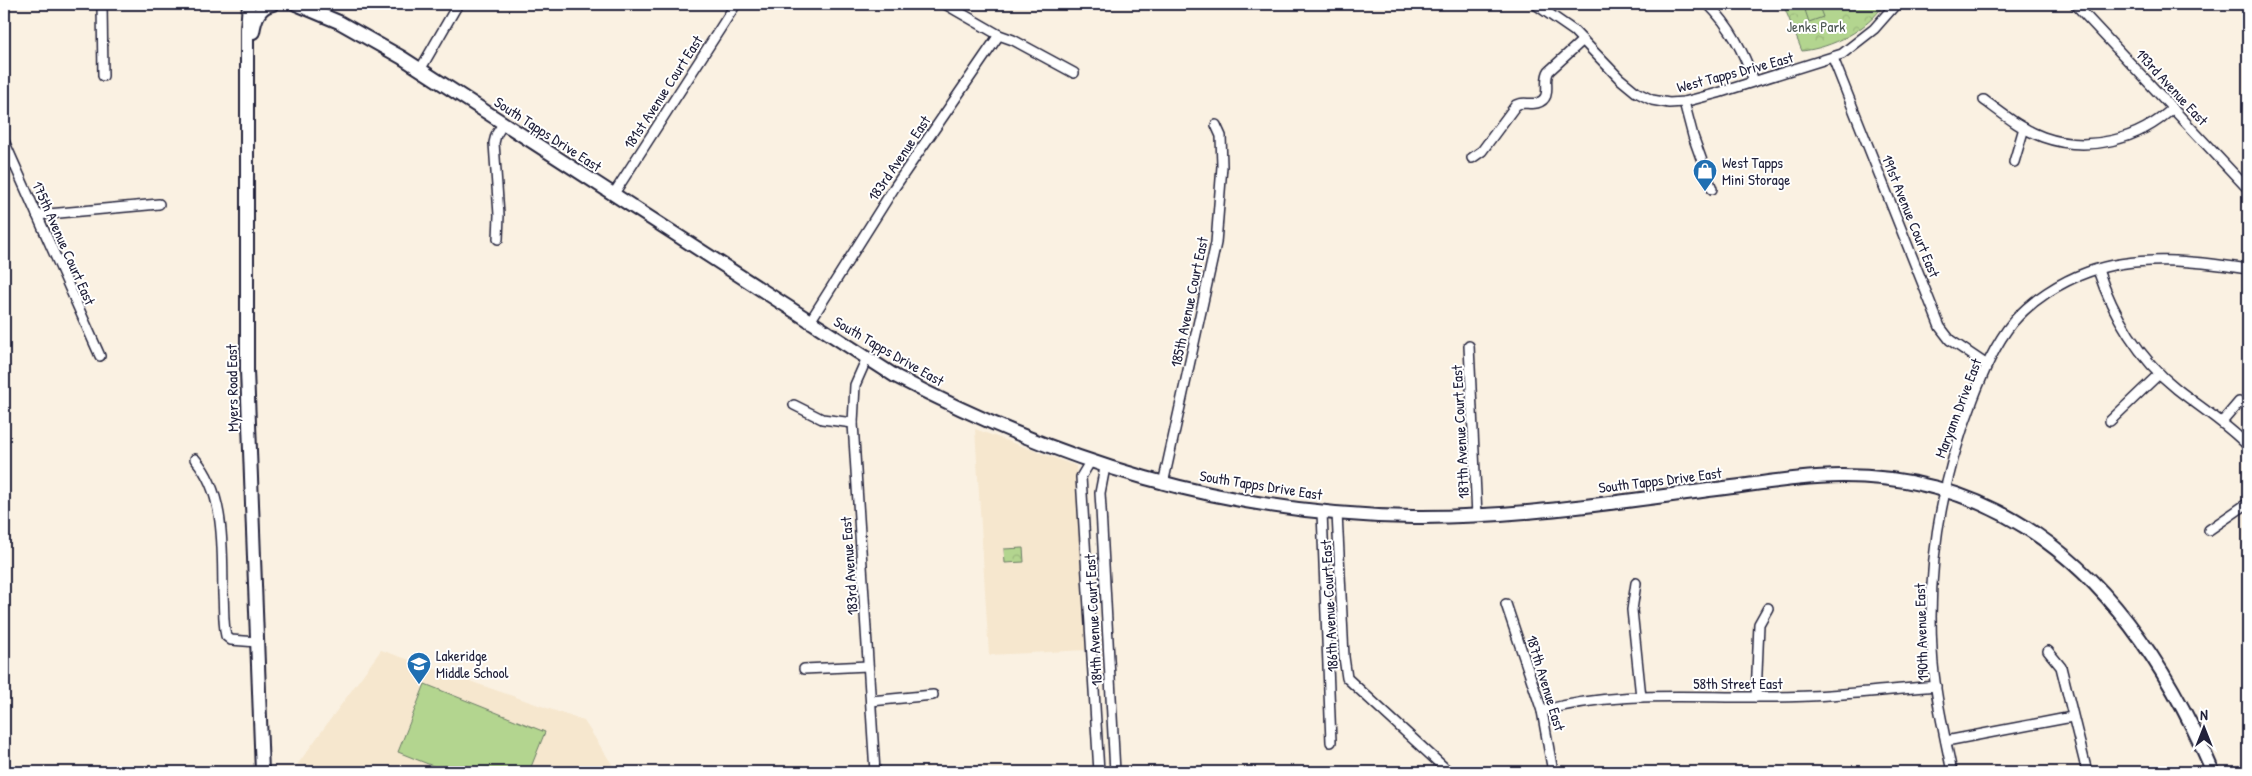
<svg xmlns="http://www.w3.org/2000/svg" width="2252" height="776" viewBox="0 0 2252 776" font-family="'Patrick Hand',sans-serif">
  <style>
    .built { fill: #f6e7ce }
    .park { fill: url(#park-crowns); stroke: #6a7c65 }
    .pitch { fill: #b3d58f; stroke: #6a7c65 }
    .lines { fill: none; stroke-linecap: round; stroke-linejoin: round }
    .street-casing { stroke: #22223b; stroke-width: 12 }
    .secondary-casing { stroke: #22223b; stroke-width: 16 }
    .street { stroke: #fff; stroke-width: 9 }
    .secondary { stroke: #fff; stroke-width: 12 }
    .labels { text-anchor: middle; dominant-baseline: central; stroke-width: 4; stroke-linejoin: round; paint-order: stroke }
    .park-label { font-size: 15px; fill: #4e5854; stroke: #fff }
    .street-label { font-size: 15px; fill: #22223b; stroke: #fff }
    .poi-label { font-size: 15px; fill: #22223b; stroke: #fff; text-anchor: start }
  </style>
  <defs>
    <pattern id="park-crowns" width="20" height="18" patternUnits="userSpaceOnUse" patternTransform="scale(1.25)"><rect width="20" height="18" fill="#b3d58f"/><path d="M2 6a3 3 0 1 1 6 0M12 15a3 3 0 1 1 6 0" fill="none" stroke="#9ab77c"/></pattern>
  </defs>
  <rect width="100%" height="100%" fill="#faf1e2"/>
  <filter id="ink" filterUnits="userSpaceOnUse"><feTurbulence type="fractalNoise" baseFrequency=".02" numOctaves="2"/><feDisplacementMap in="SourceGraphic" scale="10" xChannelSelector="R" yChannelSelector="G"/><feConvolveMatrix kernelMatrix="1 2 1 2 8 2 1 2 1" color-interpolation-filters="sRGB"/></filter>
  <g filter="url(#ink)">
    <g class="built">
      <polygon points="975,429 1076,466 1087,650 989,655"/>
      <polygon points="381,650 584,721 617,772 292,772"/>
    </g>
    <g class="park">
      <path d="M1783,4h101c-16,26 -53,44 -82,47z"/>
      <polygon points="1023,548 1024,562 1005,563 1004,549"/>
    </g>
    <g class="pitch">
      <polygon points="1803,4 1818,4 1823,17 1809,22"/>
      <polygon points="425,684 545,732 529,772 448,772 398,752"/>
    </g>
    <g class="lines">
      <defs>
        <g id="street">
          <polyline points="102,4 103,76"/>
          <polyline points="945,4 999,35 1013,40 1074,73"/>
          <polyline points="1535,4 1574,31 1619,78 1636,92 1652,100 1669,103 1684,102 1718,93 1842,54 1874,29 1896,4"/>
          <path d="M1708,4c23,23 35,47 46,77"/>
          <polyline points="2075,4 2248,189"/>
          <polyline points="1833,58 1940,327 1950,340 1987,365"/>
          <polyline points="420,70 458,4"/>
          <path d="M1984,100c19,14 37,29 59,37 45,16 96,3 130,-29"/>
          <polyline points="1684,102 1693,136 1712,189"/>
          <polyline points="4,141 100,356"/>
          <path d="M1472,158l10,-7 34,-46c7,-4 13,0 21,-2 17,-5 5,-22 12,-32l34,-31"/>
          <polyline points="2014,162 2024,128"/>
          <polyline points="613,195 736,4"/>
          <polyline points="37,215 159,204"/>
          <polyline points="498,239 499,215 494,143 496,135 503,124"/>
          <path d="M2098,270c15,45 41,89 79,119 24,19 50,35 71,57"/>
          <polyline points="809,323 894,188 999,35"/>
          <polyline points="1469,346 1477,516"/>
          <polyline points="866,360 855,385 853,423 875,772"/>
          <polyline points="794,405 822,419 853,423"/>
          <polyline points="2110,421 2159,374"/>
          <polyline points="2222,422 2239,402"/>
          <path d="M195,459c31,35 27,91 28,135 1,14 0,29 3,42l5,4 26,2"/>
          <polyline points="1090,462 1081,477 1099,772"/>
          <polyline points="1105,467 1100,493 1101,509 1115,772"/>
          <polyline points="1163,484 1216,243 1222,166 1221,136 1216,125"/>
          <polyline points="1322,512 1331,742"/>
          <polyline points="1337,513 1344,657 1347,678 1449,772"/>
          <polyline points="2209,530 2248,503"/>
          <polyline points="1636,583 1632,610 1641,697"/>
          <polyline points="1506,604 1542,711 1553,772"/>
          <polyline points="2048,651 2061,667 2087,772"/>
          <polyline points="804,669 868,666"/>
          <polyline points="1756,697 1759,624 1768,608"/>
          <polyline points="871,701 933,695"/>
          <path d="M1542,711c73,-21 151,-13 227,-14 56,0 111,-6 167,-11"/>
          <polyline points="1946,741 2072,717"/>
          <path d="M1952,772c-8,-40 -18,-81 -20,-122 -5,-86 10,-171 41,-251 10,-26 22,-55 40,-77 19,-22 47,-40 75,-50 49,-18 109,-11 160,-3"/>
        </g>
        <g id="secondary">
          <polyline points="249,4 247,29 247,370 262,772"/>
          <path d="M296,4l43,18 62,35 494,319c163,86 333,139 518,141 102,1 203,-15 304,-28 41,-5 84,-13 126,-13 189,0 301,134 370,296"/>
          <path d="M253,32c2,-13 6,-26 20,-28"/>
        </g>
      </defs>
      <use href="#street" class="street-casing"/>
      <use href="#secondary" class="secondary-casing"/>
      <use href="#street" class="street"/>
      <use href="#secondary" class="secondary"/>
    </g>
  </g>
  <defs>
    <symbol id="shop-pin" viewBox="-11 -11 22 30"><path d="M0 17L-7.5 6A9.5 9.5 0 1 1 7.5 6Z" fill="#1f6fb2" stroke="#fff"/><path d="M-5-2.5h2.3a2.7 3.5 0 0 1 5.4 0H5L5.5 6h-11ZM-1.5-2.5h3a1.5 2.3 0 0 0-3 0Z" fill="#fff"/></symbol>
    <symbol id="school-pin" viewBox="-11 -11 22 30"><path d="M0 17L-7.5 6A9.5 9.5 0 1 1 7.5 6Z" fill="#1f6fb2" stroke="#fff"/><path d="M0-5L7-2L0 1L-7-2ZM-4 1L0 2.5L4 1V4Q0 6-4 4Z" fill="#fff"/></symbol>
  </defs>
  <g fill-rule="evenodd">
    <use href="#shop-pin" x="1691" y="157" width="28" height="38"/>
    <use href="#school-pin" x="405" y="650" width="28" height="38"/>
  </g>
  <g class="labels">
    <g class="park-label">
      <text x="1816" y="26">Jenks Park</text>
    </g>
    <g class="street-label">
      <text transform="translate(1735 72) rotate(-15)">West Tapps Drive East</text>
      <text transform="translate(2172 87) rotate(47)">193rd Avenue East</text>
      <text transform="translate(663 92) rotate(-57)">181st Avenue Court East</text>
      <text transform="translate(548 134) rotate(33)">South Tapps Drive East</text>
      <text transform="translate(899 158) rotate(-56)">183rd Avenue East</text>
      <text transform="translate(1911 216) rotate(68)">191st Avenue Court East</text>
      <text transform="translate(64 243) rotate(66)">175th Avenue Court East</text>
      <text transform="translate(1189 302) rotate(-78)">185th Avenue Court East</text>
      <text transform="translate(889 351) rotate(30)">South Tapps Drive East</text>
      <text transform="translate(232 388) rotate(-91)">Myers Road East</text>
      <text transform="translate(1958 408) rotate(-69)">Maryann Drive East</text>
      <text transform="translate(1460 432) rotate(-93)">187th Avenue Court East</text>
      <text transform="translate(1660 480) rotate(-7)">South Tapps Drive East</text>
      <text transform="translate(1261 485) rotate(9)">South Tapps Drive East</text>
      <text transform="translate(849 566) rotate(-94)">183rd Avenue East</text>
      <text transform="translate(1329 606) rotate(-93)">186th Avenue Court East</text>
      <text transform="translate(1093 620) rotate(-93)">184th Avenue Court East</text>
      <text transform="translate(1921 632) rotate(-92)">190th Avenue East</text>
      <text transform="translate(1546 683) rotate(73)">187th Avenue East</text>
      <text x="1738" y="683">58th Street East</text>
    </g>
    <g class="poi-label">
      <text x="1722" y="162">West Tapps<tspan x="1722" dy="17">Mini Storage</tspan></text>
      <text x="436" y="655">Lakeridge<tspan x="436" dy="17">Middle School</tspan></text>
    </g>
  </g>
  <rect width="2252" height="776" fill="none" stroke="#fff" stroke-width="20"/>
  <rect x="10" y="10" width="2232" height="756" fill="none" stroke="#22223b" stroke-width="2" filter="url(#ink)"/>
  <g transform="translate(2204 728)" stroke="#ffffff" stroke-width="4" paint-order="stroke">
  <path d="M0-4L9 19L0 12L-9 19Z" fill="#22223b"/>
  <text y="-8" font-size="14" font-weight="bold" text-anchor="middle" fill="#22223b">N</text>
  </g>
</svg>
